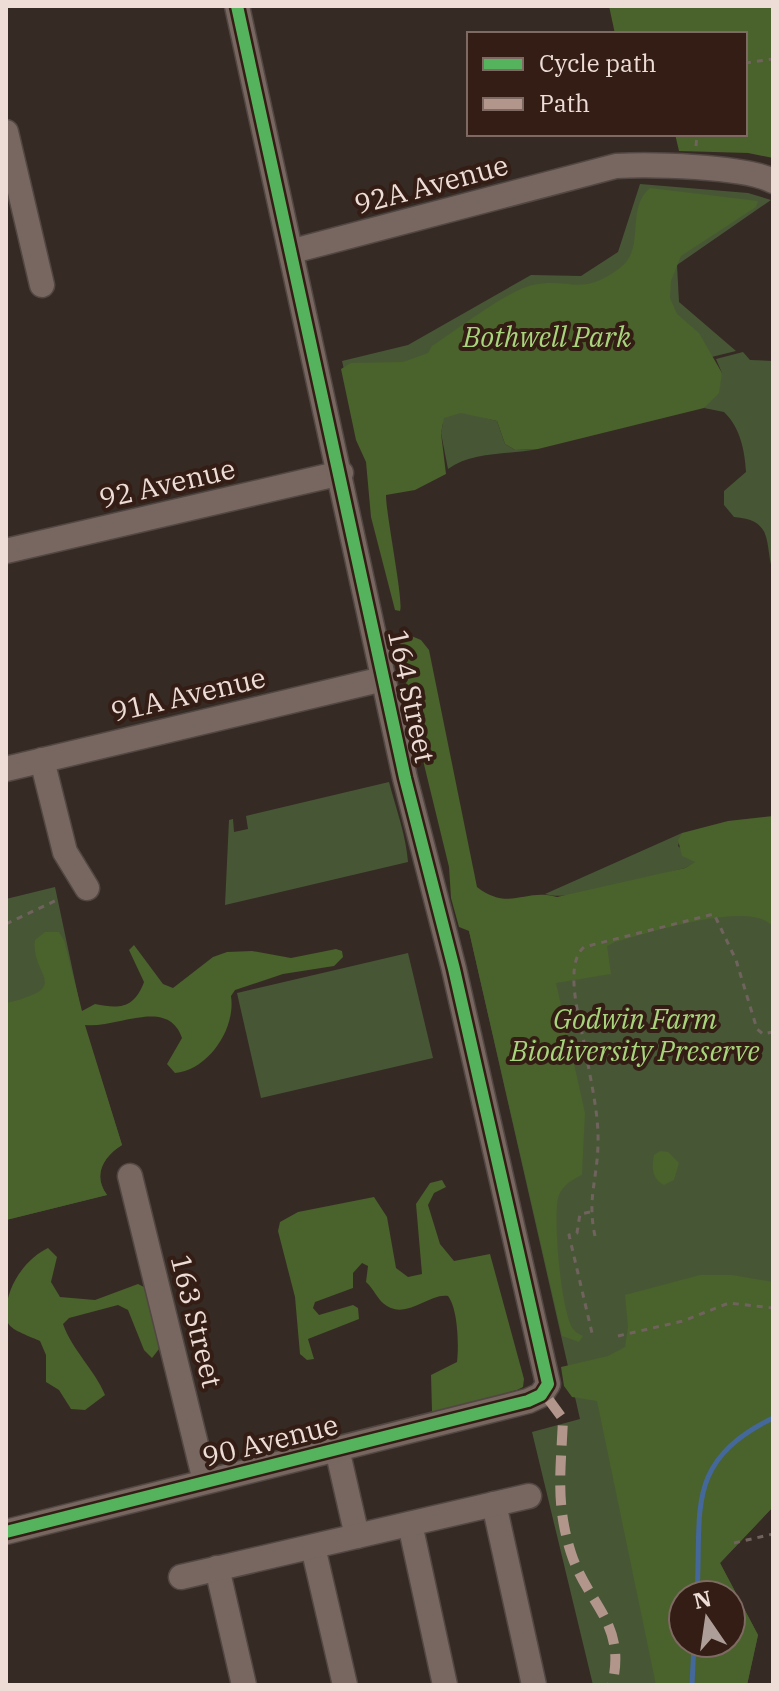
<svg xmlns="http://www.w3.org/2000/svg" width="779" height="1691" viewBox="0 0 779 1691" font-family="'IBM Plex Serif',serif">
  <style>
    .green { fill: #475735; fill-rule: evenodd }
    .forest { fill: #4a622b; fill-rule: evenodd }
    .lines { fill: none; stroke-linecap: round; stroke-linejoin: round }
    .stream { stroke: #446899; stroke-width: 5 }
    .minor-casing { stroke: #524743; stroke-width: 27 }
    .path { stroke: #70635e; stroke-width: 3; stroke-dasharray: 6 6; stroke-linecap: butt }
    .minor { stroke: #776760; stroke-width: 24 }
    .quiet { stroke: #b2968c; stroke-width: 10; stroke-dasharray: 20 10; stroke-linecap: butt }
    .cycleway-casing { stroke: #331d14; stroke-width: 17 }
    .cycleway { stroke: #56b35d; stroke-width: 12 }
    .labels { text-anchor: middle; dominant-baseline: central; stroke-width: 8; stroke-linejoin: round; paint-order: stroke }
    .street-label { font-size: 28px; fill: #eeddd7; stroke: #331d14 }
    .park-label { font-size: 28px; font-style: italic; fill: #a8d57c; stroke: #331d14 }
  </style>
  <rect width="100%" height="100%" fill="#362a25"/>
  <g class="green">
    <path d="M640,184l108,9 23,7 -94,65 2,37 57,49 -262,64 23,6 8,23 10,6 23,-1c-29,6 -65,2 -90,20l-7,-36 2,-10 -82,19 -19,-81 66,-16 123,-70 50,1 37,-24z"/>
    <path d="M743,352l7,8 23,1v211c-9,-28 2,-52 -39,-55l-10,-12v-14l22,-19c-1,-21 -6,-45 -22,-60l-20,-4 18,-35 -6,-14z"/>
    <path d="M389,782c7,27 17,53 19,80l-183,43 4,-85 4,-1 1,13 14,-3 -2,-13z"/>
    <path d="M682,833l-4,13 18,16 -11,6c-34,8 -110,35 -140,26z"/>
    <path d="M773,859v648l-53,56 38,72 -11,50h-154l-61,-253 48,-13 -111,-488zM683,1595h48v48h-48z"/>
    <path d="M55,887l29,137 38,121c-18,11 -30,30 -15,50l-101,25v-321z"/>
    <polygon points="408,953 433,1058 261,1098 237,993"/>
  </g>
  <g class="forest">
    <polygon points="609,6 773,6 773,158 748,153 679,151 675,134 745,134 745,34 615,34"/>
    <path d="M650,188l108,13 -2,6 -75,49 -10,25 -1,17 7,16 22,19 23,40 -3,20 -15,15 -166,41 -23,1 -10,-6 -8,-23 -36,-8 -17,5 -3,15 5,41 -31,16 -29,5c0,20 18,107 14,116l-5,-1 -24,-93 -5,-55 -10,-22 -15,-71 10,-6 52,-1 25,-9 4,-7c23,-15 76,-56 101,-61 38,-8 48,13 88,-18 25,-20 4,-58 29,-79z"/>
    <path d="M409,635l12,5 8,10 48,237c32,25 48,1 80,10l128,-29 10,-6 -13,-6 -4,-16 4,-7 46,-12 45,-5v111c-21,-29 -127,7 -158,15l-8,4 4,28 -55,9 29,130 -3,62c-9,4 -19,10 -23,20 -7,15 2,122 15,135 2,3 6,4 9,6l-4,6 -17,-6 -93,-405 -10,-4 -8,-29 -2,-31 -39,-160 -10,-65 2,-6z"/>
    <path d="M45,932h14l5,8 18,71 13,-7c24,5 39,5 49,-22l-15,-32 5,-5 29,39 10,4 40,-31 14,-5 25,-1 39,7 45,-9 6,2 1,6 -9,9 -51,8 -48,16 -4,6c5,32 -22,74 -56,77l-8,-9 15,-26c-14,-42 -66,-9 -97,-13l37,120c-18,11 -30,30 -15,50l-101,25v-217c69,-16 24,-27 29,-63z"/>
    <path d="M660,1151l8,1 11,11 -5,17 -10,5c-13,-7 -12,-18 -10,-30z"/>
    <path d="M442,1180l4,7 -12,6 -6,12 12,39 14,17 36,-7 34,125 -1,8 -6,3 -77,22 -8,-1 -1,-36 26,-13c2,-17 1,-53 -9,-66 -19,-3 -40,23 -61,10 -9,-5 -13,-17 -21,-24l2,-16 -6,-3 -9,10v15l-38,14 -2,6 6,7 34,-10 5,3 1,11 -51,20 6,20 -7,1 -7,-6 -5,-57 -17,-66 2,-9 18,-10 76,-15 13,20 9,51 12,9 14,-3 -6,-70 14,-21z"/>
    <path d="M48,1248l9,9 -6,25 9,15 35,3 43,-16 6,3 8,16 7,46 -7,9 -8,-8 -16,-40 -10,-5 -49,13 -6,6c9,26 32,46 42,71l-20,15 -14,-1 -12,-19 -13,-8v-27l-6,-14c-8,-4 -28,-10 -32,-18 -8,-29 16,-64 40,-75z"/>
    <path d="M700,1275h32l41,7v225l-53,56 38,72 -11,50h-91l-59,-284 -25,-4 -8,-11 -3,-19 47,-11 17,-9 3,-20 -3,-32zM683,1595h48v48h-48z"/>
  </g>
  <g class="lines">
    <g class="stream">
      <path d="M697,1595c5,-86 -13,-133 76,-177"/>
      <polyline points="692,1685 694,1643"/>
    </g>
    <defs>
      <g id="minor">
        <polyline points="6,132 42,285"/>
        <path d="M293,251l323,-85c33,-2 128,0 157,15"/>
        <polyline points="6,551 341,473"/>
        <polyline points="42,760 65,852 87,888"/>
        <polyline points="6,769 383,679"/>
        <polyline points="130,1176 205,1481"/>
        <polyline points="337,1449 357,1536"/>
        <polyline points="494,1504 534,1685"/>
        <polyline points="410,1524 445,1685"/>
        <polyline points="6,1532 528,1401 541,1395 548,1384 454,969 405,778 237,6"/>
        <polyline points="313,1547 345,1685"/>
        <polyline points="217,1568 244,1685"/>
        <polyline points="181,1577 529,1496"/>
      </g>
    </defs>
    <use href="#minor" class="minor-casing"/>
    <g class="path">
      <polyline points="745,63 773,59"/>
      <polyline points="696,146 697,134"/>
      <polyline points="6,924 59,899"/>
      <polyline points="590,1212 580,1214 577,1233 569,1235 592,1333"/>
      <path d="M595,1236c-8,-37 2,-55 3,-91 1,-31 -7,-62 -12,-92 -4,-26 -24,-87 -2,-106l130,-33 22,46 21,69 6,5 10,-2"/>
      <polyline points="618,1336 683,1321 729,1303 773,1308"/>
      <polyline points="734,1543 773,1534"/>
    </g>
    <use href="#minor" class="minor"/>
    <path class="quiet" d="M549,1400l14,19c-2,50 -8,84 8,134 17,52 56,70 41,132"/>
    <defs>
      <polyline id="cycleway" points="6,1532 528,1401 541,1395 548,1384 454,969 405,778 237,6"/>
    </defs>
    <use href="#cycleway" class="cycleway-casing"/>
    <use href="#cycleway" class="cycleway"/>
  </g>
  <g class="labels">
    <g class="street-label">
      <text transform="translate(431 184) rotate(-15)">92A Avenue</text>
      <text transform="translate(167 483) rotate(-13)">92 Avenue</text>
      <text transform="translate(188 694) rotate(-13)">91A Avenue</text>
      <text transform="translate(412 696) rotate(78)">164 Street</text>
      <text transform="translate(197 1321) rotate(76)">163 Street</text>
      <text transform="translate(270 1440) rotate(-14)">90 Avenue</text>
    </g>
    <g class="park-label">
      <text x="547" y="336">Bothwell Park</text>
      <text x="635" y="1018">Godwin Farm<tspan x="635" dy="32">Biodiversity Preserve</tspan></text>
    </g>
  </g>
  <rect width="779" height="1691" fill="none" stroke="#eeddd7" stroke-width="16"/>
  <rect x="467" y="32" width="280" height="104" fill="#331d14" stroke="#7e6a62" stroke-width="2"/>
  <rect x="483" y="58" width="40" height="12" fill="#56b35d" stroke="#7e6a62" stroke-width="2"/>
  <text x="539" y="72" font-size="24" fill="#eeddd7">Cycle path</text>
  <rect x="483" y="98" width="40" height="12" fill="#b2968c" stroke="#7e6a62" stroke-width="2"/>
  <text x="539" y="112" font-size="24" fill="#eeddd7">Path</text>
  <g transform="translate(707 1619) rotate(347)"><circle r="38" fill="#331d14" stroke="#7e6a62" stroke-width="2"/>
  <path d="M0-6L14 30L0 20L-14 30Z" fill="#ae9e99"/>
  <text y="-12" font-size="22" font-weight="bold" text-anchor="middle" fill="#eeddd7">N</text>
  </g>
</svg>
